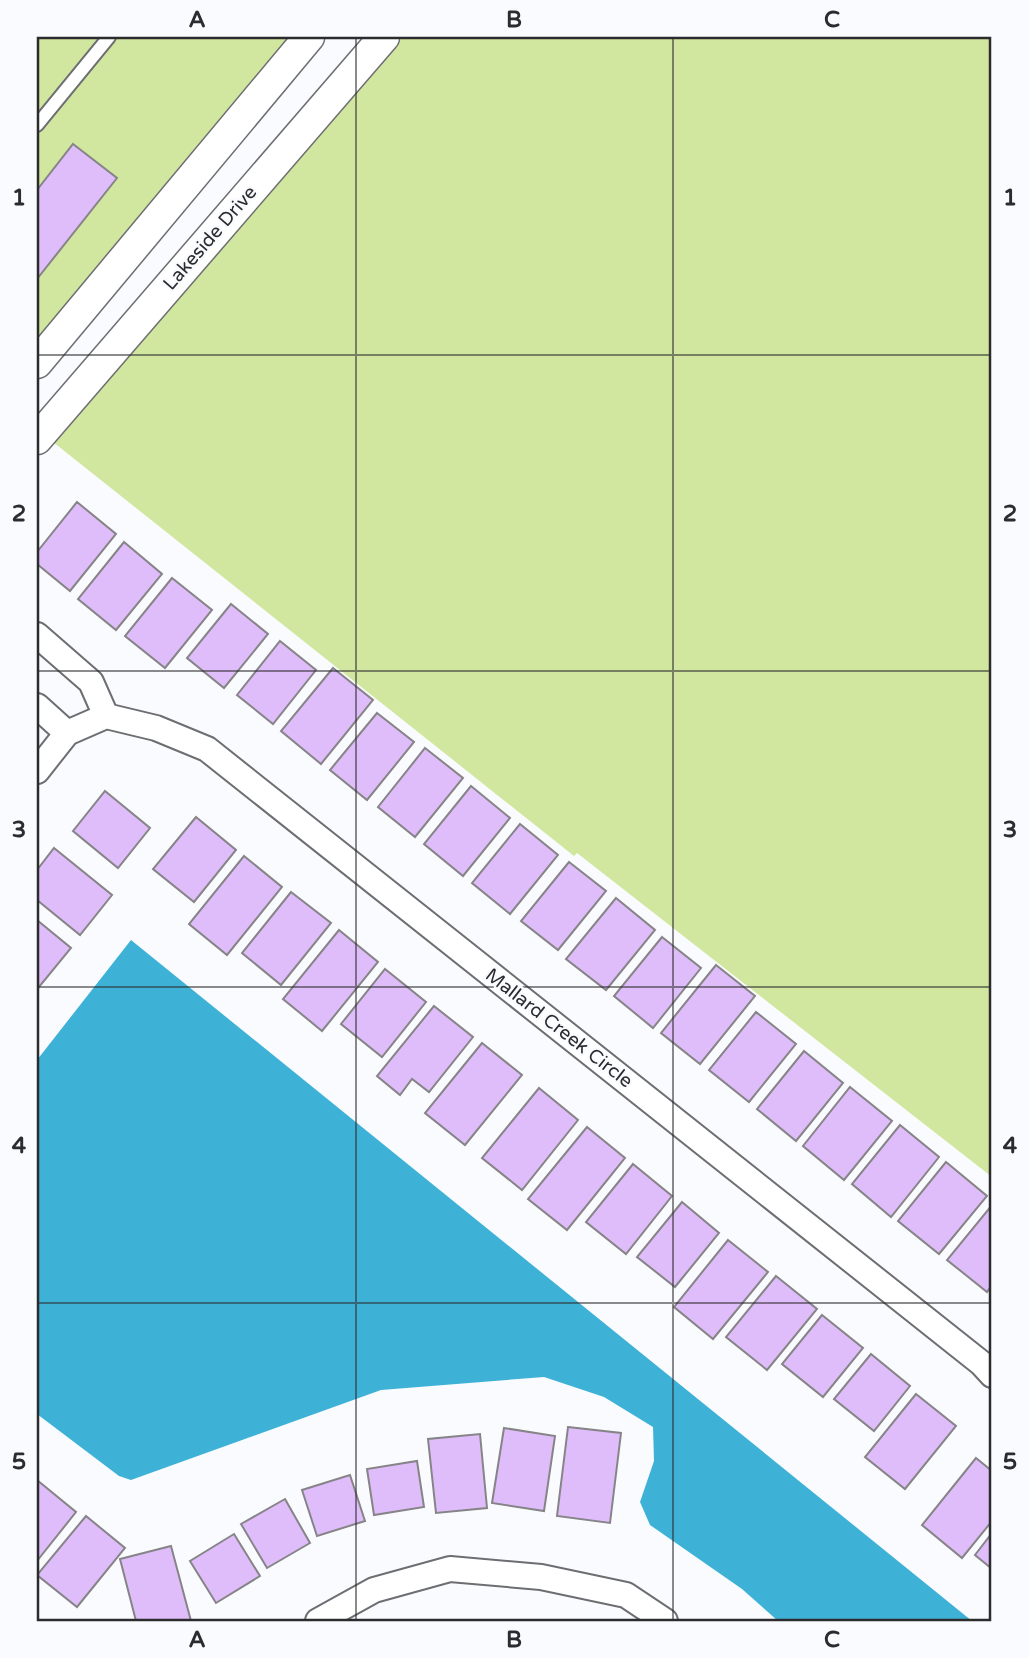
<svg xmlns="http://www.w3.org/2000/svg" width="1029" height="1658" viewBox="0 0 1029 1658" font-family="'Varela Round',sans-serif">
  <style>
    .green { fill: #d1e79f }
    .water { fill: #3eb2d6 }
    .building { fill: #dfbdfa; stroke: #868487; stroke-width: 2 }
    .lines { fill: none; stroke-linecap: round; stroke-linejoin: round }
    .service-casing { stroke: #6d6e72; stroke-width: 16 }
    .minor-casing { stroke: #6d6e72; stroke-width: 28 }
    .tertiary-casing { stroke: #6d6e72; stroke-width: 33 }
    .service { stroke: #fff; stroke-width: 12 }
    .minor { stroke: #fff; stroke-width: 24 }
    .tertiary { stroke: #fff; stroke-width: 30 }
    .grid { fill: none; stroke: #2c2c2e; stroke-width: 2; stroke-opacity: 0.55 }
    .labels { text-anchor: middle; dominant-baseline: central; stroke-width: 5; stroke-linejoin: round; paint-order: stroke }
    .street-label { font-size: 19px; fill: #2c2c2e; stroke: #fafbff }
    .neatline { fill: none; stroke: #2c2c2e; stroke-width: 2.5 }
    .grid-label { font-size: 23px; text-anchor: middle; font-weight: bold; fill: #2c2c2e }
  </style>
  <rect width="100%" height="100%" fill="#fafbff"/>
  <g class="green">
    <polygon points="37,37 291,37 37,341"/>
    <polygon points="403,37 992,37 992,1177 577,853 574,856 53,442"/>
  </g>
  <polygon class="water" points="131,940 972,1621 778,1621 742,1589 650,1525 640,1502 654,1461 653,1427 604,1397 544,1377 381,1390 131,1480 119,1476 37,1414 37,1060"/>
  <g class="building">
    <polygon points="73,144 117,178 37,279 37,190"/>
    <polygon points="77,502 116,534 70,591 37,564 37,552"/>
    <polygon points="124,542 162,574 116,630 78,599"/>
    <polygon points="172,578 212,610 165,668 125,636"/>
    <polygon points="231,604 268,634 224,688 187,658"/>
    <polygon points="280,641 316,670 273,724 237,695"/>
    <polygon points="333,668 373,700 321,764 281,731"/>
    <polygon points="377,713 414,742 367,800 330,770"/>
    <polygon points="425,748 463,778 415,837 378,807"/>
    <polygon points="471,786 510,818 463,876 424,844"/>
    <polygon points="105,791 150,828 118,868 73,831"/>
    <polygon points="196,817 236,850 194,902 153,869"/>
    <polygon points="520,824 558,855 510,914 472,883"/>
    <polygon points="54,848 112,895 80,935 37,900 37,870"/>
    <polygon points="244,856 282,887 227,955 189,924"/>
    <polygon points="569,862 606,891 558,950 521,921"/>
    <polygon points="291,892 331,923 281,985 242,953"/>
    <polygon points="616,898 655,930 606,990 566,959"/>
    <polygon points="37,920 71,948 39,987 37,985"/>
    <polygon points="339,930 378,962 322,1031 283,999"/>
    <polygon points="662,937 701,968 653,1028 614,996"/>
    <polygon points="716,965 755,996 700,1064 661,1033"/>
    <polygon points="385,969 426,1002 382,1057 341,1024"/>
    <polygon points="434,1006 473,1037 429,1092 412,1079 400,1095 377,1076"/>
    <polygon points="756,1012 796,1044 749,1102 709,1070"/>
    <polygon points="482,1043 522,1075 465,1145 425,1113"/>
    <polygon points="804,1051 843,1083 796,1141 757,1109"/>
    <polygon points="850,1087 892,1121 844,1180 803,1146"/>
    <polygon points="539,1088 578,1120 522,1190 482,1158"/>
    <polygon points="900,1125 939,1157 891,1217 852,1184"/>
    <polygon points="587,1127 625,1158 567,1230 528,1199"/>
    <polygon points="946,1162 987,1196 939,1254 898,1221"/>
    <polygon points="633,1164 672,1196 626,1254 586,1222"/>
    <polygon points="682,1202 719,1233 675,1287 637,1257"/>
    <polygon points="992,1205 992,1285 987,1292 947,1260"/>
    <polygon points="728,1240 768,1272 713,1339 674,1307"/>
    <polygon points="776,1276 817,1309 767,1370 726,1337"/>
    <polygon points="822,1315 863,1348 823,1397 782,1364"/>
    <polygon points="871,1354 910,1386 874,1431 834,1399"/>
    <polygon points="916,1394 956,1426 905,1489 865,1457"/>
    <polygon points="568,1427 621,1433 610,1523 557,1516"/>
    <polygon points="504,1428 555,1436 544,1511 492,1503"/>
    <polygon points="480,1434 487,1508 436,1513 428,1439"/>
    <polygon points="976,1458 992,1471 992,1521 962,1558 922,1525"/>
    <polygon points="417,1461 424,1507 374,1515 367,1469"/>
    <polygon points="350,1475 365,1521 317,1536 302,1490"/>
    <polygon points="37,1480 76,1512 37,1561"/>
    <polygon points="285,1499 310,1543 267,1568 241,1524"/>
    <polygon points="86,1516 125,1548 77,1607 37,1575"/>
    <polygon points="992,1533 992,1569 975,1555"/>
    <polygon points="234,1534 260,1576 216,1603 190,1561"/>
    <polygon points="171,1546 191,1621 136,1621 120,1559"/>
  </g>
  <g class="lines">
    <defs>
      <polyline id="service" points="37,125 109,37"/>
      <g id="minor">
        <polyline points="37,635 91,682 106,716"/>
        <polyline points="37,706 67,733"/>
        <polyline points="37,771 67,733 106,716 156,728 207,749 981,1363 992,1375"/>
        <polyline points="318,1621 374,1590 450,1569 541,1577 626,1595 665,1621"/>
      </g>
      <g id="tertiary">
        <polyline points="37,363 309,37"/>
        <polyline points="37,439 384,37"/>
      </g>
    </defs>
    <use href="#service" class="service-casing"/>
    <use href="#minor" class="minor-casing"/>
    <use href="#tertiary" class="tertiary-casing"/>
    <use href="#service" class="service"/>
    <use href="#minor" class="minor"/>
    <use href="#tertiary" class="tertiary"/>
  </g>
  <path class="grid" d="M356,37v1584M673,37v1584M37,355h955M37,671h955M37,987h955M37,1303h955"/>
  <g class="labels">
    <g class="street-label">
      <text transform="translate(210 238) rotate(-49)">Lakeside Drive</text>
      <text transform="translate(559 1028) rotate(38)">Mallard Creek Circle</text>
    </g>
  </g>
  <rect width="1029" height="1658" fill="none" stroke="#fafbff" stroke-width="77"/>
  <rect x="38" y="38" width="952" height="1582" class="neatline"/>
  <g class="grid-label">
    <text x="197" y="27">A</text>
    <text x="514" y="27">B</text>
    <text x="832" y="27">C</text>
    <text x="19" y="205">1</text>
    <text x="1010" y="205">1</text>
    <text x="19" y="521">2</text>
    <text x="1010" y="521">2</text>
    <text x="19" y="837">3</text>
    <text x="1010" y="837">3</text>
    <text x="19" y="1153">4</text>
    <text x="1010" y="1153">4</text>
    <text x="19" y="1469">5</text>
    <text x="1010" y="1469">5</text>
    <text x="197" y="1647">A</text>
    <text x="514" y="1647">B</text>
    <text x="832" y="1647">C</text>
  </g>
</svg>
